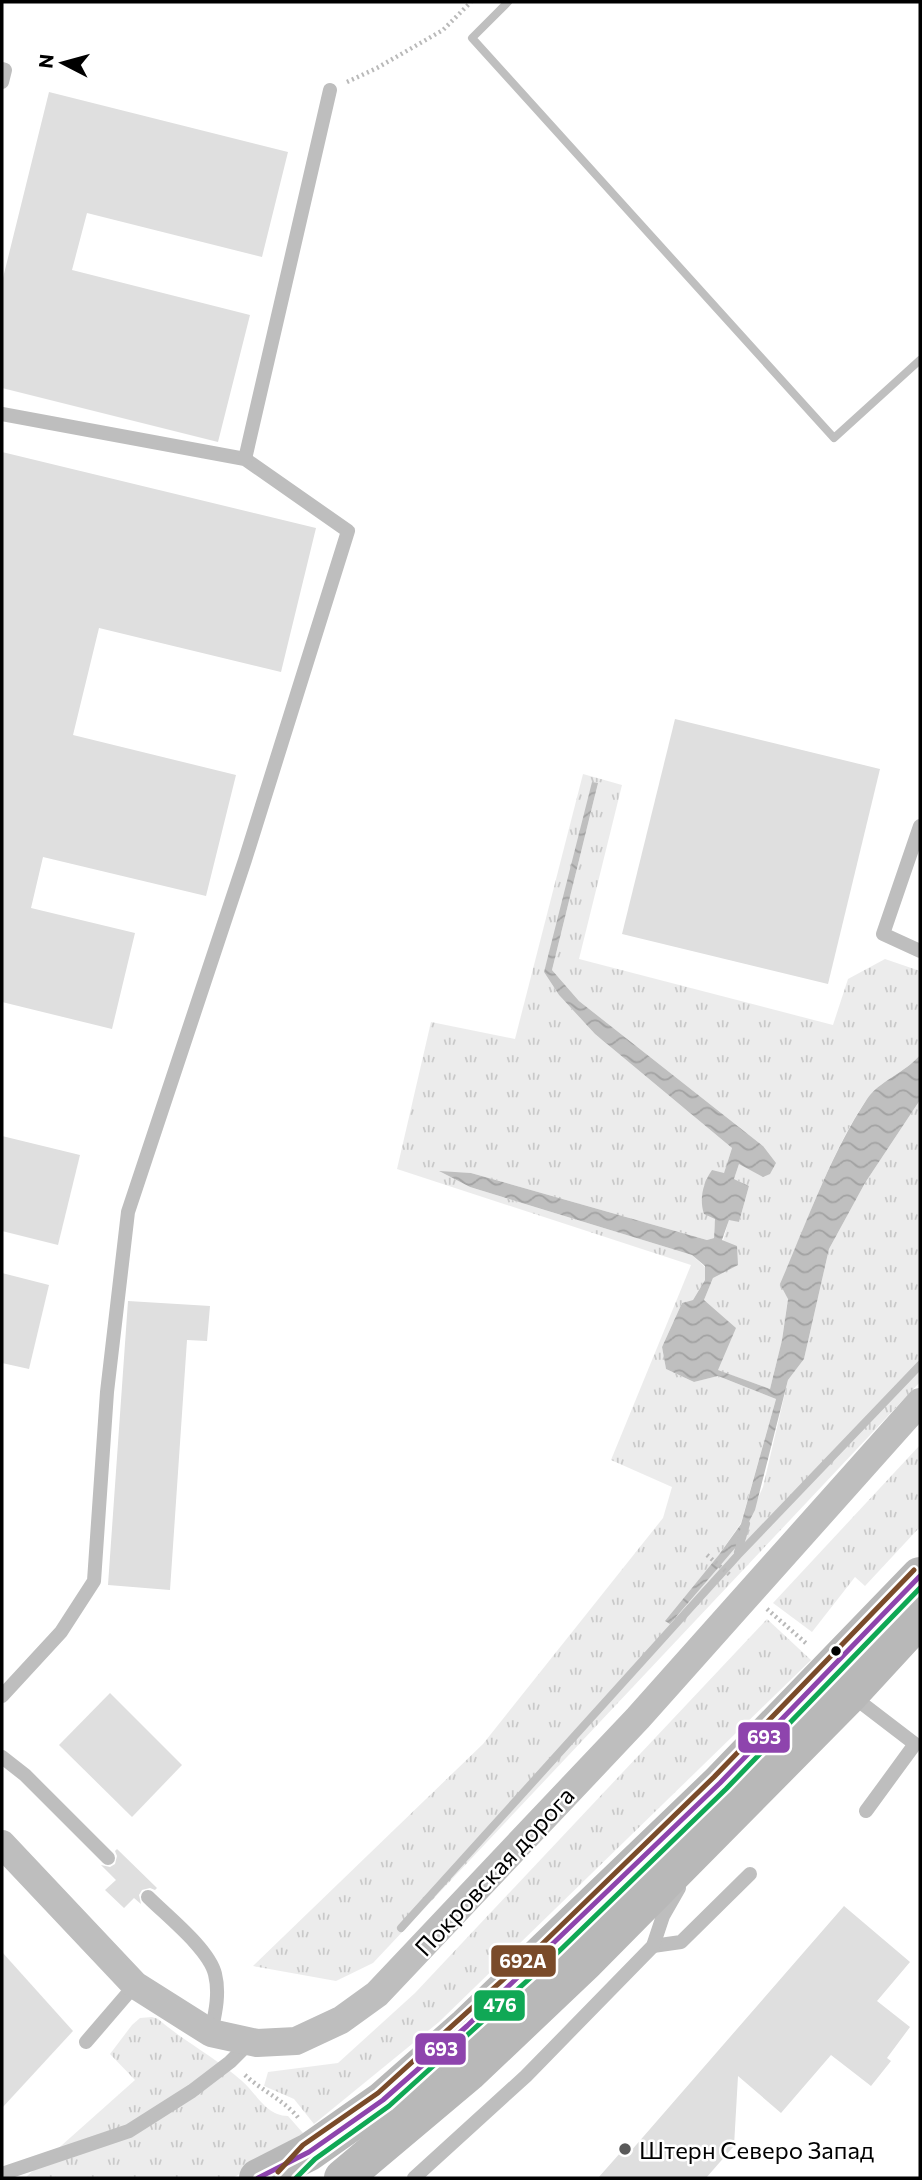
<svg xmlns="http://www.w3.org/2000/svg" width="922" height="2180" viewBox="0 0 922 2180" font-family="Commissioner,sans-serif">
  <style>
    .grass { fill: url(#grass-tufts) }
    .water { fill: url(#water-waves) }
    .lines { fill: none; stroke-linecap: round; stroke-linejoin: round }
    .stream { stroke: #bfbfbf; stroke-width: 8 }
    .building { fill: #dfdfdf }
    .path { stroke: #b9b9b9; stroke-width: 4.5; stroke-dasharray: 2 3.5; stroke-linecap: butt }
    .service { stroke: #bebebe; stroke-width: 14 }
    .minor { stroke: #bebebe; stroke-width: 28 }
    .secondary { stroke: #b8b8b8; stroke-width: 38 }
    .bus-1-casing { stroke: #fff; stroke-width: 10 }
    .bus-2-casing { stroke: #fff; stroke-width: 10 }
    .bus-3-casing { stroke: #fff; stroke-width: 10 }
    .bus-1 { stroke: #8e44ad; stroke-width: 5 }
    .bus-2 { stroke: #10a855; stroke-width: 5 }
    .bus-3 { stroke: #7a4b2a; stroke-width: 5 }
    .bus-dot { fill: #000; stroke: #fff; stroke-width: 2.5 }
    .poi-dot { fill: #595959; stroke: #fff; stroke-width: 2.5 }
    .labels { text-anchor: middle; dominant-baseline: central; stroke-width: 5; stroke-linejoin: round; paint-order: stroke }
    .street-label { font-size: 24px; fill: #000; stroke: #fff }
    .poi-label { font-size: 24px; fill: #000; stroke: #fff; text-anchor: start }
    .line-badge { stroke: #fff; stroke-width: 2.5 }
    .badge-label { font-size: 19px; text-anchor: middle; font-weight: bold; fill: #fff }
  </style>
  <defs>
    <pattern id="grass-tufts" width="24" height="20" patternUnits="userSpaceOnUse" patternTransform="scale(1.75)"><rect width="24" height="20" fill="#ececec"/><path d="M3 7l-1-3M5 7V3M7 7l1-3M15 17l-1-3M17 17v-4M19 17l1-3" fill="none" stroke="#c9c9c9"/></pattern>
    <pattern id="water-waves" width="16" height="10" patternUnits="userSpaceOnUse" patternTransform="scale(1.75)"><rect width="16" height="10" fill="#bfbfbf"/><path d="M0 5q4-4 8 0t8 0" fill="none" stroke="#a2a2a2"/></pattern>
  </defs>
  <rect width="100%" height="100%" fill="#fff"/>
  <g class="grass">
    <path d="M583,774l39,11 -43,174 254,66 15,-46 37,-20 35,12v84c-14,17 -42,27 -53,44 -36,52 -61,126 -86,185l7,14 -6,42 -12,49 -53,-19 -13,-70 9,-22 16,-59 10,3 10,-36 -15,-7 5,-15 24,-18 -184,-145 -27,-31 46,-187 -54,189 15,23 36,39 137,114c-10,29 -17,59 -18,90l-7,2 -236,-67 -30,-1 29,15 222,68 13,12v13l-12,20 -11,3 -20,44 4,22 28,13 24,-6 58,23 -35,124 -23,33 18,-9 27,-60 25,-107 16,-21 25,-110 36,-66 55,-83v282l-547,581 -37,18 -83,-15 230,-222 180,-226 9,-31 -61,-27 80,-195 -294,-96 34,-147 84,17z"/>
    <polygon points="920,1445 920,1530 918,1529 865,1586 855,1577 812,1632 773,1603"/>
    <polygon points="767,1619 811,1660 439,2022 314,2124 294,2099 264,2086 268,2072 338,2063 415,1993"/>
    <path d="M152,2017l6,2c27,23 58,39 84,62 15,13 24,35 46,35l15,17 -11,9 -59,36h-208l110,-98 -25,-26 22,-29 8,-7z"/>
  </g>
  <path class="water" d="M592,782l6,1 -46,187 27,31 184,145 13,17 -6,11 -7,3 -24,-13 -5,15 15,7 -10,36 -10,-2 -7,20 15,6 1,19 -25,13 -9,22 32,28 -18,42 52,19 12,-49 6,-41 -8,-15c26,-60 51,-131 87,-185 11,-17 39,-27 53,-44v45l-55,83 -36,66 -25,110 -16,21 -33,130 -19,37 -66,77 -5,-3 53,-65 23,-32 35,-125 -58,-23 -24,6 -28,-13 -4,-22 20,-44 11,-3 12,-20v-14l-13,-11 -222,-68 -31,-16 32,2 236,67 7,-2 1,-19 -11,-5c-5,-15 -1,-31 8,-44l12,3 8,-25 -137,-114 -36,-39 -15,-23z"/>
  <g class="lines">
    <g class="stream">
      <polyline points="508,2 472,38 834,438 920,360"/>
      <polyline points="738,1552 746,1524"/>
      <polyline points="401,1928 738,1555 920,1365"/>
    </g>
  </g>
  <g class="building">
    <polygon points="49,92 288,152 262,257 87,213 72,270 250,315 218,442 2,388 2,282"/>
    <polygon points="2,452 316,528 281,672 99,628 73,735 236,775 206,896 43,857 31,908 135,933 112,1029 2,1002"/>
    <polygon points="675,719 880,769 828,984 622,934"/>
    <polygon points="2,1136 80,1155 58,1245 2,1231"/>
    <polygon points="2,1273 49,1285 29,1369 2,1363"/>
    <polygon points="128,1301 210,1306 207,1341 187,1340 170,1590 108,1585"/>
    <polygon points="110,1693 182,1765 132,1817 59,1745"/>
    <polygon points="117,1849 157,1888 155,1890 150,1888 142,1890 139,1895 141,1904 134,1898 124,1908 105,1890 116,1880 101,1865 110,1867 115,1864 117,1856 115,1851"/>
    <polygon points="844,1906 910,1962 877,2001 910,2027 887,2058 891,2061 871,2086 831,2055 781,2113 738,2076 734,2146 706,2178 598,2178 621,2152 630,2152"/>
    <polygon points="2,1952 73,2031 2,2108"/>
  </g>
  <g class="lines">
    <g class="path">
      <polyline points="347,82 377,68 443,30 471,2"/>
      <polyline points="707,1555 730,1575"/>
      <polyline points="767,1609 808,1645"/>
      <path d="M245,2075c17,16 41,26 55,45"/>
    </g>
    <g class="service">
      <polyline points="2,69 5,70 2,82"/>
      <polyline points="2,414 245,459 348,531 245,860 128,1212 107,1392 94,1581 61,1632 2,1696"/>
      <polyline points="245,459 330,90"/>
      <polyline points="920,826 883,934 920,951"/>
      <polyline points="851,1695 915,1744 866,1811"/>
      <polyline points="2,1757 25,1775 108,1858"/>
      <path d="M148,1897c19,19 61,52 67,77 5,20 0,40 -4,59"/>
      <polyline points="653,1946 681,1942 750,1874"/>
      <polyline points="86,2042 135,1985"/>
      <polyline points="2,2174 129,2131 192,2091 230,2062 250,2042"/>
      <polyline points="414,2178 526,2076 653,1946 663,1916 679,1888"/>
    </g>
    <polyline class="minor" points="2,1844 135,1985 211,2033 257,2043 296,2041 341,2020 377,1994 638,1718 920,1402"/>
    <g class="secondary">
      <polyline points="258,2178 309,2152 383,2100 467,2026 720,1783 920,1576"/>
      <polyline points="343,2178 469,2072 586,1961 850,1694 920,1618"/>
    </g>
    <defs>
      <polyline id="bus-1" points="258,2178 309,2152 383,2100 467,2026 720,1783 920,1576"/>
      <polyline id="bus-2" points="296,2178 315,2159 389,2106 550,1960 726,1789 920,1588"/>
      <polyline id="bus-3" points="278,2172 303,2145 378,2093 538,1948 714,1777 914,1570"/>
    </defs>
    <use href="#bus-1" class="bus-1-casing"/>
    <use href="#bus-2" class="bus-2-casing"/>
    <use href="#bus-3" class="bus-3-casing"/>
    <use href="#bus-1" class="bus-1"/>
    <use href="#bus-2" class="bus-2"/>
    <use href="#bus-3" class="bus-3"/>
  </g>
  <circle class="bus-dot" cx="836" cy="1651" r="6"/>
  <circle class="poi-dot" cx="625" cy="2149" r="7"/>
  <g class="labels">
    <g class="street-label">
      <text transform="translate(494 1871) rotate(-47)">Покровская дорога</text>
    </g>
    <g class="poi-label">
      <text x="639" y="2149">Штерн Северо Запад</text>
    </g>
  </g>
  <g class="line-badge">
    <rect x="737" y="1721" width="54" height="33" rx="7" fill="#8e44ad"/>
    <rect x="490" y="1944" width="67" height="34" rx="7" fill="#7a4b2a"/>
    <rect x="473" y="1989" width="53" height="33" rx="7" fill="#10a855"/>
    <rect x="414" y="2032" width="53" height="34" rx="7" fill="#8e44ad"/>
  </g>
  <g class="badge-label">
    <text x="764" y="1744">693</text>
    <text x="523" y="1968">692А</text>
    <text x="500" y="2012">476</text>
    <text x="441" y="2056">693</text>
  </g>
  <rect width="922" height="2180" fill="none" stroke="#000000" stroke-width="7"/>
  <g transform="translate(63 63) rotate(276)" stroke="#ffffff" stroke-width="5" paint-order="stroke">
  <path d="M0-5L12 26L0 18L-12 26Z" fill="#000000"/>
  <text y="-10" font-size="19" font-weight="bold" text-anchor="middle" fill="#000000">N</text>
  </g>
</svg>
